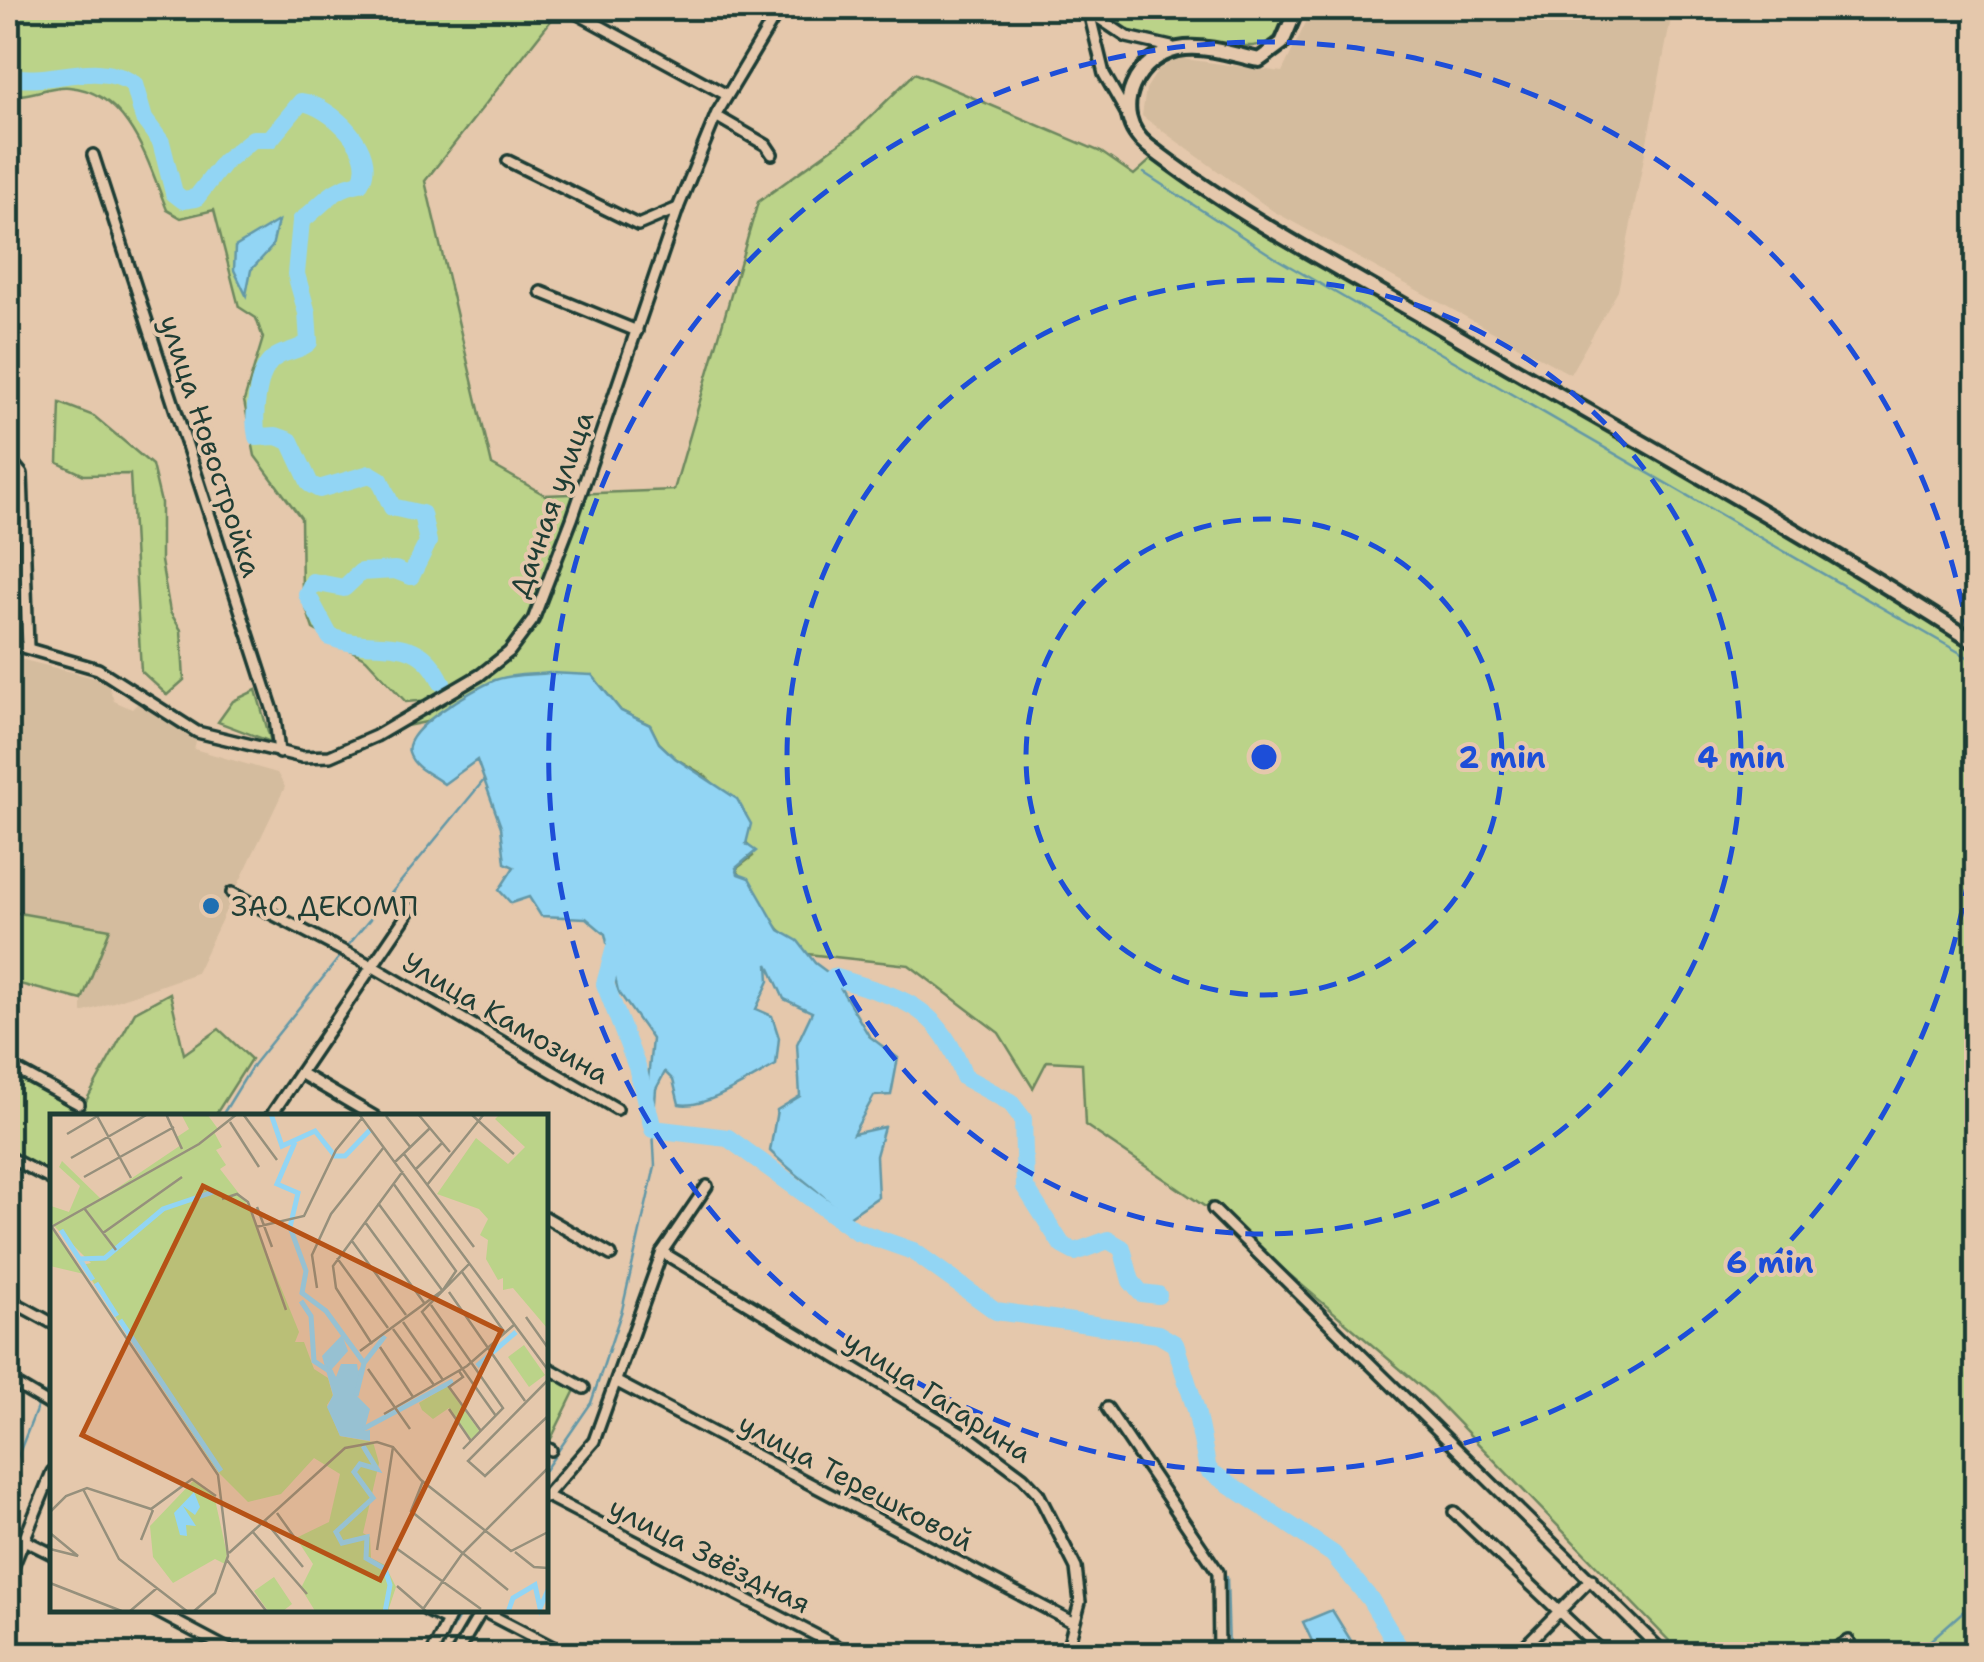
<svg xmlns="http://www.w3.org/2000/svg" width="1984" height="1662" viewBox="0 0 1984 1662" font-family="'Shantell Sans',sans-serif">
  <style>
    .built { fill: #d4bc9e }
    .green { fill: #bbd389; stroke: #6d885e; stroke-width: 2.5 }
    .water { fill: #92d5f4; stroke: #6498a7; stroke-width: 2.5 }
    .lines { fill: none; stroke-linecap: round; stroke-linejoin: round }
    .stream { stroke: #6498a7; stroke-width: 2.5 }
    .river { stroke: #92d5f4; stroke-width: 18 }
    .street-casing { stroke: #1f3d34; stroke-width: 16 }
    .secondary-casing { stroke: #1f3d34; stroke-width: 20 }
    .street { stroke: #e5c8ac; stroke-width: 9 }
    .secondary { stroke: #e5c8ac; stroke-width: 12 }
    .ring { fill: none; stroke: #1d4ed8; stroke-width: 5; stroke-dasharray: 18 12 }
    .poi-dot { fill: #1f6fb2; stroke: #e5c8ac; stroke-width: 4 }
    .labels { text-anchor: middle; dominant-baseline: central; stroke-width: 8; stroke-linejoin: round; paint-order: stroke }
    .street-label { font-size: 28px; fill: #1f3d34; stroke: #e5c8ac }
    .poi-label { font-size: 28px; fill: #1f3d34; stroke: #e5c8ac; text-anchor: start }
    .inset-river { fill: none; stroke: #92d5f4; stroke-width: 5 }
    .inset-road { fill: none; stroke: #96907c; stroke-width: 2.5 }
    .view { fill: #b65216; fill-opacity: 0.15; stroke: #b65216; stroke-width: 5 }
    .inset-edge { fill: none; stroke: #1f3d34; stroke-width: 5 }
    .centre { fill: #1d4ed8; stroke: #e5c8ac; stroke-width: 5 }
    .ring-label { font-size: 30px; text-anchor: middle; font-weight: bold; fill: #1d4ed8; stroke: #e5c8ac; stroke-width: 8; stroke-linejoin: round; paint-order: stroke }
  </style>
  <rect width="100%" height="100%" fill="#e5c8ac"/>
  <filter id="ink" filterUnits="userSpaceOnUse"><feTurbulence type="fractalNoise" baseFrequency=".01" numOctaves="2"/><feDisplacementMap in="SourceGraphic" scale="20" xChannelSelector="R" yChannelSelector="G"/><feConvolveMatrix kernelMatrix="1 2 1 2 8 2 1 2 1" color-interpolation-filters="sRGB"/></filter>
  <g filter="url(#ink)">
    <g class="built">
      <polygon points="1313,8 1673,8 1618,291 1570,374 1273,211 1142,116 1146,89 1158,70 1177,58 1282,72"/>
      <polygon points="8,656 107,681 114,701 132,709 139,702 197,737 194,749 277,773 285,787 196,973 82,1013 82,1000 110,929 8,911"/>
    </g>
    <g class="green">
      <path d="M8,8l552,1 -135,172 67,284 53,30 129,-5 84,-288 97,-70 60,-59 186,79 33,23 20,-18 115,81 620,354 87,58v1004h-294l-249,-257 -204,-174 -144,-98 -3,-62 -35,-2 -14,27 -34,-55 -90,-68 -102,-11c-8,-12 -22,-17 -29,-26 -14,-18 -30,-41 -42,-59l17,-13 -29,-62 -20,-19 -29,-17 -16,-15 -9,-18 -29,-14 -29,-36 -126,23 -40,24 -25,5 91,-55 -17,-2 -44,30 -25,2 -40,-43 -53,-30 -11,-33 -1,-78 -46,-62 -11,-55 19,-63 -7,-20 -17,-11 -25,-97 -33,8 -14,-8c-19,-47 -37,-118 -98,-123 -20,-2 -42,12 -61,7z"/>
      <path d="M1095,8h199c-11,19 -18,37 -42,38 -56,-1 -114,4 -157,-38z"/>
      <polygon points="60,403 94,416 152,465 161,503 161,561 170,612 181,630 184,680 167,695 141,671 130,474 84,475 58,463"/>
      <polygon points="256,690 271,742 218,722 233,701"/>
      <polygon points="13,912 110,929 82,1000 8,981 8,926"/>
      <polygon points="170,993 184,1054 219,1029 251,1059 214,1117 52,1117 52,1173 8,1149 8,1072 80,1112 135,1012"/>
      <polygon points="545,1373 575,1390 550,1441 545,1439"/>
    </g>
    <g class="water">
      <polygon points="278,221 272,247 251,270 246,295 234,270 235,247"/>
      <path d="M550,673l42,2 29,36 29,14 9,18 16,15 62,41 14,25 -5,20 10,7 -20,17 2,6 11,4 30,52 19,11 17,22 19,14 35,59 29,22 -7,37 -17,1 -21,38 31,-7 -8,29 2,41 -32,22c-23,-27 -51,-43 -76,-68l7,-41 23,-14 -3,-52 15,-32 -28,-13 -16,-35 1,17 -13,28 16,7 7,22 -3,27c-23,12 -71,45 -97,39l-6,-24 -8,-8 -9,17 -3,40 -6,-39 5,-51 -34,-48 -13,-57 -19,-16 -45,-2 -12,-19 -18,6 -12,-13 15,-23 -9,-4 -4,-36 -24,-67 -33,24c-12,-10 -30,-15 -35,-31 -7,-24 65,-64 86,-73 16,-6 38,-5 55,-7z"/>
      <polygon points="1332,1610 1353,1644 1318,1654 1303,1622"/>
    </g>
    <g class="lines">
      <g class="stream">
        <polyline points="1144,173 1277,259 1976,662"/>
        <polyline points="347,947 484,780"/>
        <polyline points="221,1117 253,1065 342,954"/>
        <polyline points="45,1394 52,1384"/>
        <polyline points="545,1470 591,1403 622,1310 655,1166 653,1129"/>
        <polyline points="8,1481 38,1405"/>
        <polyline points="1227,1577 1229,1654"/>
        <polyline points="437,1654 463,1610"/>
        <polyline points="1915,1654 1976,1600"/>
      </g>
      <g class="river">
        <path d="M8,76c42,11 85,-18 126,8l10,35 17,23 13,51 9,7 13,-2 28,-36 29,-23h17l31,-37c29,3 79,50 59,81 -29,5 -38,23 -59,38l-5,53 11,39 2,29c-11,10 -25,8 -36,17 -17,14 -20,59 -16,78l19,-1 14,5 20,43 9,5 51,-15 10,6 12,27 30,7 6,28 -17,34 -16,-6 -34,2 -17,16 -31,-6 -6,12 23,43c47,18 87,-9 112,46"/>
        <polyline points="616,944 605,984 637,1067 653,1129 728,1138 856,1231 913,1251 996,1311 1158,1334 1175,1344 1196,1410 1208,1470 1333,1554 1370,1599 1403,1654"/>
        <path d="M817,992l17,-15c70,22 104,27 130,100l46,25 13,17 2,68 37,58 13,7 33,-12 14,8 9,33 10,12 17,2"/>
      </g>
      <defs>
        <g id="street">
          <polyline points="567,8 727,95"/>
          <polyline points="754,8 775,17"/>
          <polyline points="1089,12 1104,74 1128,116"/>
          <polyline points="1091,13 1127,37 1171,47"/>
          <polyline points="716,116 766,145 772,154"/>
          <polyline points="93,155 275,717 279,753"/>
          <polyline points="508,161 638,225 678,208"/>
          <polyline points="541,292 637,331"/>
          <polyline points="8,457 22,474 28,647"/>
          <polyline points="8,643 98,669 197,732 302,757 330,756 376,736 480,675 509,652 533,620 572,519 678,208 717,113 780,8"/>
          <polyline points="232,893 372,966 617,1109"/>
          <polyline points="8,1065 79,1104"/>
          <polyline points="300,1073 375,1117"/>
          <polyline points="270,1117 411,909"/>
          <polyline points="8,1157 52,1180"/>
          <polyline points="1213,1209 1665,1654"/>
          <polyline points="545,1217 611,1255"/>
          <polyline points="662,1252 972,1439 1023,1477 1038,1493 1076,1568 1080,1602 1066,1654"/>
          <polyline points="8,1299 52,1323"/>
          <polyline points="545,1366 584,1388"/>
          <polyline points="8,1380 52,1406"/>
          <polyline points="617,1382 1074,1623"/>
          <polyline points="1107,1408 1218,1572 1219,1654"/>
          <polyline points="545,1447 551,1450"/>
          <polyline points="547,1496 852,1654"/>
          <polyline points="545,1497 594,1441 662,1252 707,1186"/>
          <polyline points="1454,1512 1604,1654"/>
          <polyline points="8,1532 52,1554"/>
          <polyline points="8,1579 52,1472"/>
          <polyline points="154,1610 237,1654"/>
          <polyline points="426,1610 446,1620"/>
          <polyline points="481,1610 566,1654"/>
          <polyline points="432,1654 453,1610"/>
          <polyline points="456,1654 482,1610"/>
          <polyline points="1517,1654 1591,1579"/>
          <polyline points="1826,1654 1849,1641"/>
        </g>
        <path id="secondary" d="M1297,8l-15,35 -23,17c-24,-5 -49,-14 -74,-12 -48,4 -79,65 -37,98 86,67 182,117 276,171 184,108 373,210 552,326"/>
      </defs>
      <use href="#street" class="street-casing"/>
      <use href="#secondary" class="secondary-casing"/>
      <use href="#street" class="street"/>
      <use href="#secondary" class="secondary"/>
    </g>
  </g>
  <g class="ring">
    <circle cx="1264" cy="757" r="238"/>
    <circle cx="1264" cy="757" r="477"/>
    <path d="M1976 819A715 715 0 1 1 1976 695"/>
  </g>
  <circle class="poi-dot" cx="211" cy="906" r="10"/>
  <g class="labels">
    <g class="street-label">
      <text transform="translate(211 446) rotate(72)">улица Новостройка</text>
      <text transform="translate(551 504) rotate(-70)">Дачная улица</text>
      <text transform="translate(506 1018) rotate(30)">Улица Камозина</text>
      <text transform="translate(938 1396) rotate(33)">улица Гагарина</text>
      <text transform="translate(856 1482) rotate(28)">улица Терешковой</text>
      <text transform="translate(710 1555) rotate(27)">улица Звёздная</text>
    </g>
    <g class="poi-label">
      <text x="231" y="906">ЗАО ДЕКОМП</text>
    </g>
  </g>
  <g transform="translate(50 1114)">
    <rect width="498" height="498" fill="#e5c8ac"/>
    <path d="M131,0h26l11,15 -4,3 8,15 -6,3 10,15 -6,4 27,35 52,128 -4,10h9l10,27 14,9 5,18 -6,9 13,31 33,6 6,21 -16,70 7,4 1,21 14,7 11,22 -8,24h-73l-14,-23 12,-24 -17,-26 33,-16 11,-48 -26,-16 -33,36 -33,8 -30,-30 -100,-151 -36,-56 9,-2 -41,-41 1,-16 18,6 11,-26 -21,-19 3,-6 39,38 80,-54 -4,-8 12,-8zM450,0h47v214l-34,-40 -10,2v-12l-5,2 -12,-21 2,-19 -8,-5 8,-16 -9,-10 -42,-15 39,-56 32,26 17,-17 -30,-28zM0,112l34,48 -34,-8zM474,231l21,30 -16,12 -21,-30zM397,272l33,46 -9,7 -22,-31 -16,11 -11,-9 -3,-7zM143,367l21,14 13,59 -2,10 -10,-5 -42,24 -20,-26 -3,-31zM224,463l18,27 -9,7h-15l-14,-20z" fill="#bbd389"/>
    <path d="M292,221l6,16 -16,18 4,8 5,-13h16l1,7 6,-8 -7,33 13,13 -6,22 6,-1v11l-30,-5 -13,-29 6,-12 -11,-39zM144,378l6,15 -5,8 -12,-9 13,20 -10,-1 1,11 -7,-1 -6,-22z" fill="#92d5f4"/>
    <path class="inset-river" d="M221,0l11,32 33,-15 20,25h10l25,-26M245,28l-18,42 21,9 -8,34 16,44 -4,22 24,18 38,52 -8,33M11,116l32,50M29,145l26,-1 58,-49 53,-18M46,169l21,33M251,187l10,15 3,45 18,12M70,206l101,151M314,249l21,-27M427,252l39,-34M313,315l90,-48M313,332l14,23 -17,-5 -6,8 19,26 -37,34 6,11 25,-6 -1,21 19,11 5,16 -5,27M458,498l5,-14 22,-13 5,23 8,-18"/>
    <path class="inset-road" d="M46,0l35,64M116,0l16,35M193,0l34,46M309,0l189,256M368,0l32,38M421,0l43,40M336,2l25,32M180,8l29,45M17,20l34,-20M354,40l70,93M21,44l77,-44M345,48l35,-34M366,55l26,-26M34,63l90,-50M377,71l57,-71M172,85l15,-5 11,8 38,108M328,89l64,87M207,93l15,40M34,94l32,42M315,108l60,82M0,110l168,251 10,81 -13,37 -22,19M3,112l146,-82 38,-30M206,113l48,-11 32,-66 26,-32M53,119l79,-56M302,127l54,74M287,144l51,70M419,150l-47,48 74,104M412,158l43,61M267,174l-5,-33 19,-41 53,-67M399,178l76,109M381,191l72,103 -40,41M476,203l22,31M353,208l40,58M343,215l41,56M322,230l-36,-56 -3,-22 70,-95M330,233l33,50M310,237l83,-61 13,-19 -63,-88M318,255l42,60M409,257l4,6 -14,10 32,44M498,266l-80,81 17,15 63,-60M399,295l22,32M334,300l83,-48 48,-42M373,367l-12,30 97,79M33,375l36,70 69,53M0,398l16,-16 21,-8 64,21 41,-30 24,17M227,399l20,28M215,407l38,46M202,417l55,63M0,419l28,23 -28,-7M91,426l12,-30M346,434l85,61M327,436l16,-103M465,438l19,15 14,1M179,439l116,-105 32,-6 16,5 28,33 90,71 37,-19M177,446l40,52M0,469l74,29M347,472l30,26M79,498l28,-24M371,498l41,-58 86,-86"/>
    <path class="view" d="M153,72l298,145 -121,249 -298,-145z"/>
    <rect width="498" height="498" class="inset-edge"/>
  </g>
  <circle cx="1264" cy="757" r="15" class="centre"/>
  <g class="ring-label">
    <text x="1502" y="768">2 min</text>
    <text x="1741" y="768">4 min</text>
    <text x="1770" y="1273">6 min</text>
  </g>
  <rect width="1984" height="1662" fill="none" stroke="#e5c8ac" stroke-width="40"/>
  <rect x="20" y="20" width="1944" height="1622" fill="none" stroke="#1f3d34" stroke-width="4" filter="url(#ink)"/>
</svg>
